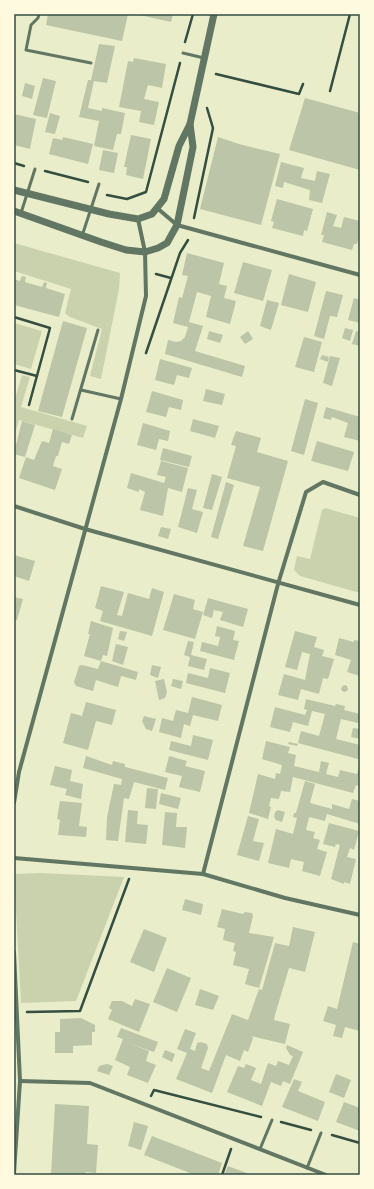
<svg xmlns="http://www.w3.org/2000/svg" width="374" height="1189" viewBox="0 0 374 1189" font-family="Ubuntu,sans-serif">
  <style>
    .green { fill: #cad2ad }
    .building { fill: #bcc5a7 }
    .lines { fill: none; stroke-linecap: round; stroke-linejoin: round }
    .path { stroke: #344e41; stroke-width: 2.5 }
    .service { stroke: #617663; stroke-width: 3 }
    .minor { stroke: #617663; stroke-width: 4 }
    .tertiary { stroke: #617663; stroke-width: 7 }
    .neatline { fill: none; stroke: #344e41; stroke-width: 1.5 }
  </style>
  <rect width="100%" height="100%" fill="#e9edc9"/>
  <g class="green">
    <polygon points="14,243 120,273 119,289 101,379 90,376 102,329 70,317 65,313 71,289 14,271"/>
    <polygon points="14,323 42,331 31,369 14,364"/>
    <polygon points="22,375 30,377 21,407 87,426 83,438 19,420 14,437 14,402"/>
    <polygon points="325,508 360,518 360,593 300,576 294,570 297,556 310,559 322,510"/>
    <polygon points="41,873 124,877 76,1001 21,1003 14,874"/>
  </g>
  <g class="building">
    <polygon points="48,14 128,14 122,41 46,25"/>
    <polygon points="135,14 173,14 171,22"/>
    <polygon points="99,44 115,46 107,83 94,81 88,108 102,111 102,108 125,113 121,134 117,134 113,150 94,146 99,121 79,117 88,80 91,80"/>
    <polygon points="134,58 166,64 162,88 148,85 144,99 159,102 154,125 139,122 141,111 119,107 128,61 133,62"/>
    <polygon points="43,78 56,81 47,118 33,115"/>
    <polygon points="25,83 35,86 32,99 22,96"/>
    <polygon points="305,98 360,113 360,170 289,150"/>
    <polygon points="50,113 60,116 55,134 45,132"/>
    <polygon points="14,114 36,119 30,149 14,145"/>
    <polygon points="131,135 151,139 143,179 126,175 127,167 124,167"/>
    <polygon points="63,137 93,144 88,164 49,154 53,138 62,140"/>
    <polygon points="218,137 239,144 280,154 261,225 200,209"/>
    <polygon points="103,150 118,153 114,173 99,170"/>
    <polygon points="281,162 304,168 301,178 315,181 317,171 330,174 322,203 309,200 310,190 284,182 283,188 275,186"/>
    <polygon points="277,199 313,209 307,231 304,230 303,236 272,228 274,222 271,221"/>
    <polygon points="327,212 337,215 333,226 341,228 344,217 360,221 360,234 357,244 354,244 352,250 322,242 324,235 321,235"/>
    <polygon points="187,253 224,263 219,284 227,286 224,298 236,301 230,324 206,317 211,296 197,292 189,322 203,326 195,351 245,366 242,377 165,354 168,340 176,342 181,341 185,337 188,327 173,323 179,297 182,298 188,276 182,275"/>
    <polygon points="243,262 272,270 263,301 234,293"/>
    <polygon points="289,274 316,282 308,312 281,305"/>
    <polygon points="22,276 26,277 25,282 42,287 44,282 47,283 46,288 65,294 59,317 14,305 14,279 20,281"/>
    <polygon points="326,291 343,295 337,317 330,316 324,339 314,336"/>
    <polygon points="354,298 360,300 360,323 348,320"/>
    <polygon points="267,300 279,303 271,330 260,326"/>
    <polygon points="63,321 87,328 62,417 38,411"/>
    <polygon points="345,328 353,330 350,341 342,338"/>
    <polygon points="209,331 223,335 220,343 207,339"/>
    <polygon points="248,331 253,339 245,344 240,337"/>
    <polygon points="356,331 360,332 360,346 352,344"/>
    <polygon points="304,337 322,342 314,372 295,367"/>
    <polygon points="322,355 329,357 328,362 320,359"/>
    <polygon points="330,356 340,358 332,386 323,383"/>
    <polygon points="160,359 192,368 189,378 177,375 174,385 155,380"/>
    <polygon points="206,389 225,394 222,405 203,401"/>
    <polygon points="152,391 183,400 181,410 169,407 166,417 146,412"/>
    <polygon points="305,399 318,403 304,455 291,451"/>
    <polygon points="326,407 360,417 360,441 344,437 348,423 332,417 331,420 323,418"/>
    <polygon points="193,419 219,426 215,438 190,431"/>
    <polygon points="22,421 35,425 25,457 14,454 14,444 16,445"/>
    <polygon points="143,423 170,431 168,441 159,439 156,450 137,445"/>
    <polygon points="53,429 72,435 69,444 62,442 58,456 56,456 53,466 62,469 55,490 19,478 26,457 34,460 42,441 49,443"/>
    <polygon points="236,431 261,438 257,452 288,461 263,551 243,546 260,487 227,478 236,446 231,445"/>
    <polygon points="317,441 354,452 348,471 311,461"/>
    <polygon points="163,448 192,456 189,467 160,460"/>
    <polygon points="161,461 188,468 182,492 168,488 163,516 140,510 145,492 139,489 139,492 127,488 131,473 164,483 166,477 157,475"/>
    <polygon points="212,474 222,477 212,510 203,508"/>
    <polygon points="226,482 234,485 218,539 211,537"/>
    <polygon points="188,488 197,490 192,509 203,512 197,533 178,527"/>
    <polygon points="161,527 171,529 168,539 158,536"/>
    <polygon points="14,555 35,561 29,581 14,576"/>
    <polygon points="101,586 124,592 117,615 122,616 128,593 149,599 152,588 164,592 152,636 100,621 103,611 95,608"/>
    <polygon points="174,594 195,600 193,609 203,612 195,639 163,630"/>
    <polygon points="14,597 23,599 17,620 14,620"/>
    <polygon points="208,598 248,609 243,627 220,620 223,612 214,610 212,618 203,615"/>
    <polygon points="91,621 113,628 107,656 103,655 101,661 138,672 136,680 121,676 118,687 96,680 93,691 76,686 74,682 79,666 82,665 98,669 101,661 84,656 90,634 88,634"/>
    <polygon points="217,626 235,631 233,640 239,641 234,660 200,651 202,642 218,646 220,637 215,636"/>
    <polygon points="120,631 127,632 124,641 118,639"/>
    <polygon points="295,631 317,637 314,647 324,650 322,656 334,659 328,679 323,678 319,694 301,689 298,700 278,695 284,674 305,680 310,654 302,652 297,670 285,667"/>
    <polygon points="339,638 354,642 354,640 360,641 360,676 347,672 351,660 335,655"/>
    <polygon points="188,641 194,642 191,655 207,659 204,670 188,666 190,657 184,655"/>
    <polygon points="116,644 128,647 123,665 112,661"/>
    <polygon points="152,665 161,667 158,678 150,675"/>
    <polygon points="210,668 230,673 225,693 186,683 188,673 208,678"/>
    <polygon points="164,679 167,692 165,698 159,700 155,681"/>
    <polygon points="173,679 183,681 181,689 171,686"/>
    <polygon points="344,685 347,686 348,690 345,692 342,691 341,688"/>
    <polygon points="192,697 222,705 218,721 193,715 190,726 184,724 181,738 159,732 162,718 173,721 176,710 188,713"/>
    <polygon points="306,699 335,706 336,704 345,706 344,710 360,714 358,723 341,719 336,739 360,745 358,759 298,743 301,731 319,736 325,714 312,711 308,726 293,722 290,732 270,727 275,707 305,715 307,710 304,709"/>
    <polygon points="86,702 116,710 112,725 96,721 88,750 63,743 71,713 82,716"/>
    <polygon points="144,716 156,719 152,731 146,729 142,721"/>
    <polygon points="353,728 360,729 360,739 351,737"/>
    <polygon points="193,735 213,740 208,760 169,750 171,741 191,746"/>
    <polygon points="266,741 290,747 288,753 296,755 294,766 319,772 321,761 329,763 326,774 338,777 340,770 357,774 360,765 360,786 356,785 353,793 293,777 290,792 281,791 279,799 271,798 269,806 271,807 268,819 249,813 258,774 275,779 276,773 280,774 282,765 262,759"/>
    <polygon points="289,742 298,744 297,746 288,744"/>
    <polygon points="86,756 112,765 113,761 125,764 125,767 168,778 165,790 134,782 129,799 124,798 118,841 106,840 107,817 114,784 121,785 122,779 83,768"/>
    <polygon points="169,756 187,761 185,766 205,771 200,792 179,787 182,776 165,772"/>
    <polygon points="55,766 72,770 70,781 83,784 81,799 65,795 67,789 50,785"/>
    <polygon points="305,781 315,784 310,803 332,809 332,804 349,809 352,799 360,801 360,824 327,814 325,821 309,817 306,830 315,832 313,838 320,840 317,849 327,852 320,876 302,871 304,862 291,859 289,868 268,863 276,829 293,834 297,818 293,817 294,813 296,813"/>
    <polygon points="147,788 158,789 156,809 145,808"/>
    <polygon points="161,793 181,798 178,809 159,804"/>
    <polygon points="60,801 82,803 79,826 87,827 86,837 58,835 60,820 57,819"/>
    <polygon points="128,810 138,811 137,824 148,825 146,844 125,842"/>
    <polygon points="278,810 285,812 282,822 276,820 274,817 275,812"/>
    <polygon points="165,812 177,813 176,827 187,827 185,848 162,845"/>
    <polygon points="248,816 259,819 253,841 264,843 259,861 237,855"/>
    <polygon points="329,823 359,831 354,850 350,848 347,857 356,859 350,884 344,882 344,884 331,879 340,845 336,844 335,847 323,844"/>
    <polygon points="185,899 203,904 201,915 182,910"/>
    <polygon points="222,909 243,914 245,912 252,913 253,916 249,933 274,937 259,988 245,984 249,969 233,965 236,952 233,951 235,943 223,940 225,929 217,927"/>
    <polygon points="293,927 315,932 305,972 289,968 275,1015 274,1020 290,1024 285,1044 251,1036 253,1038 248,1052 244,1050 240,1061 226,1055 212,1093 176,1079 187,1053 177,1049 185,1029 196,1033 190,1049 195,1051 197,1043 201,1042 207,1044 208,1048 201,1068 209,1071 232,1014 248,1020 259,989 262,990 275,943 289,946"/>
    <polygon points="144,929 167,938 154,972 130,962"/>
    <polygon points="353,942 360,944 360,1031 345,1027 342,1038 333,1036 336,1025 323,1021 328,1006 337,1009"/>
    <polygon points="167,968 191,978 177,1012 153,1002"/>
    <polygon points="200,989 219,996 213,1010 195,1005"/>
    <polygon points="135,999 150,1004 139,1032 108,1019 112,1010 109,1008 112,1001 122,1001 132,1006"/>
    <polygon points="81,1018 95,1025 95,1032 92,1032 92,1045 73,1046 73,1053 55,1053 55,1032 60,1032 60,1019"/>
    <polygon points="121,1028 158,1042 154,1052 128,1043 149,1051 146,1061 156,1065 148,1083 127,1075 130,1067 115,1060 123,1039 117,1037"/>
    <polygon points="287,1045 303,1052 290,1084 283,1081 281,1086 271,1082 262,1106 227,1092 238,1066 244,1068 246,1064 256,1068 251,1080 261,1084 268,1063 276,1066 278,1061 289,1065 293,1056 290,1055 286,1048"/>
    <polygon points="165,1050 175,1054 172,1062 162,1057"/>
    <polygon points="107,1064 113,1066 109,1075 97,1071 99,1066"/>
    <polygon points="336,1074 351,1080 344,1098 329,1092"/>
    <polygon points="294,1079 302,1082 298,1091 325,1102 318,1121 282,1107"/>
    <polygon points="344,1102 360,1108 360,1131 336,1122"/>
    <polygon points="55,1104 89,1106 87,1144 98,1145 96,1173 86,1172 85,1175 51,1175"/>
    <polygon points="134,1122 148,1126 141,1150 128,1146"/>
    <polygon points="152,1136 222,1163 218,1175 195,1175 144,1155"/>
    <polygon points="228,1166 252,1175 224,1175"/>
  </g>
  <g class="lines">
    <g class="path">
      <polyline points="185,42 193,14"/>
      <polyline points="216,74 299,94 303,84"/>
      <polyline points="330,91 350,14"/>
      <polyline points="14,163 24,166"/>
      <polyline points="45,171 88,182"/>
      <polyline points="107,195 127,199 146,192 180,63"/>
      <polyline points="194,218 213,128 207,108"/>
      <polyline points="156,274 171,278"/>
      <polyline points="14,317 50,328 29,405"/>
      <polyline points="146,353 180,253 188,240"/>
      <polyline points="14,370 37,376"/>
      <polyline points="27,1012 80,1011 129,879"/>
      <polyline points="151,1096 154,1090 261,1117"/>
      <polyline points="281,1122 311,1130"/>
      <polyline points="332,1135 360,1143"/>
      <polyline points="222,1175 231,1149"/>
    </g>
    <g class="service">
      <polyline points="39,14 38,18 31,25 26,50 91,63"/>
      <polyline points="183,53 204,58"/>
      <polyline points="21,213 35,169"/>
      <polyline points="82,236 99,184"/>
      <polyline points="81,390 121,399"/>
      <polyline points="72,419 98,330"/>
      <polyline points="260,1149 272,1120"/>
      <polyline points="307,1168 321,1133"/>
    </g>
    <g class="minor">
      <polyline points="157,208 177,225 360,275"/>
      <polyline points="14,506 85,529 360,605"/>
      <polyline points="14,803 19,772 121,399 146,296 145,252 138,219"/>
      <polyline points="14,858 203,874 285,898 360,915"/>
      <polyline points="203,874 278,584 306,492 323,482 360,495"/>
      <polyline points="14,952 20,1081 14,1173"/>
      <polyline points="20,1081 90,1083 326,1175"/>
    </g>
    <g class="tertiary">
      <polyline points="14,190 109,214 138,219 152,214 164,199 179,146 190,124 214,14"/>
      <polyline points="14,211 101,242 126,250 145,252 158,248 167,243 177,225 193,147 190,124"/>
    </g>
  </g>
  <rect width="374" height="1189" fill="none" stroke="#fefae0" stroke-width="30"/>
  <rect x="15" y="15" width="344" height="1159" class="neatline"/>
</svg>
